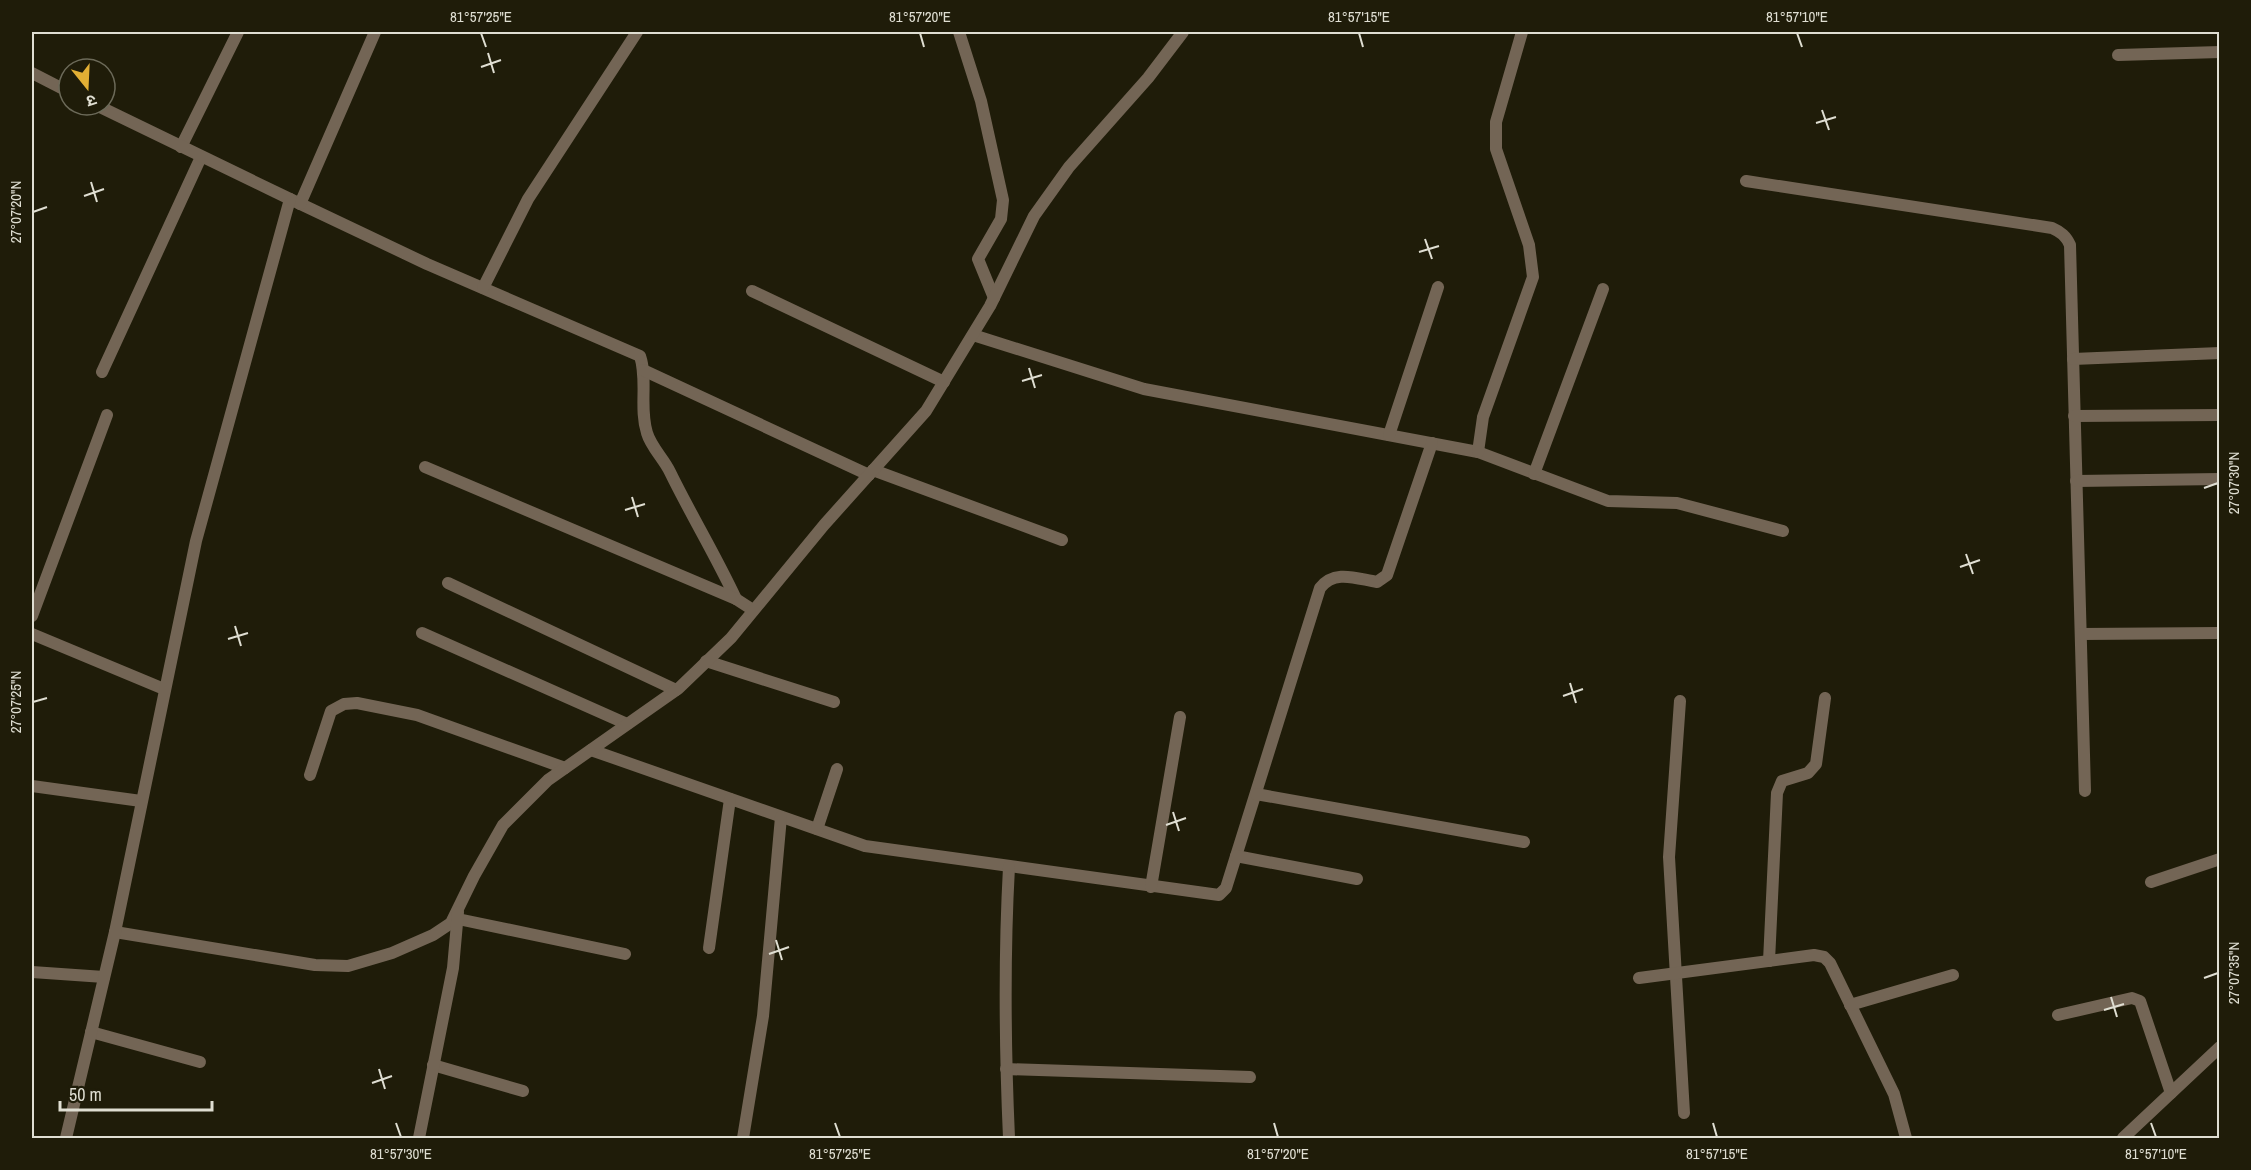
<svg xmlns="http://www.w3.org/2000/svg" width="2251" height="1170" viewBox="0 0 2251 1170" font-family="'Archivo Narrow','Noto Sans Devanagari',sans-serif">
  <style>
    .lines { fill: none; stroke-linecap: round; stroke-linejoin: round }
    .service { stroke: #736555; stroke-width: 12 }
    .minor { stroke: #736555; stroke-width: 12 }
    .ticks { fill: none; stroke: #dfded2; stroke-width: 2 }
    .neatline { fill: none; stroke: #dfded2; stroke-width: 2 }
    .ticks-label { font-size: 15px; text-anchor: middle; fill: #dfded2 }
  </style>
  <rect width="100%" height="100%" fill="#1f1c09"/>
  <g class="lines">
    <polyline class="service" points="752,291 944,382"/>
    <g class="minor">
      <polyline points="959,32 981,101 1003,200 1001,219 978,259 994,298"/>
      <polyline points="2118,55 2220,52"/>
      <polyline points="32,73 69,92"/>
      <polyline points="181,147 238,32"/>
      <path d="M1746,181l306,47c9,4 14,8 18,17l15,546"/>
      <path d="M290,199l137,65 213,92c8,24 -1,52 7,77 4,14 17,26 23,39 21,43 46,84 66,127"/>
      <polyline points="300,204 375,32"/>
      <polyline points="483,288 528,199 637,32"/>
      <polyline points="973,335 1144,389 1478,452 1608,501 1677,503 1783,531"/>
      <polyline points="2073,359 2220,353"/>
      <polyline points="643,370 869,475"/>
      <polyline points="102,372 201,157"/>
      <polyline points="2074,416 2220,415"/>
      <polyline points="1389,435 1438,287"/>
      <polyline points="1478,452 1483,417 1533,277 1529,245 1496,149 1496,122 1522,32"/>
      <polyline points="425,467 736,599 753,610"/>
      <polyline points="873,470 1062,540"/>
      <polyline points="1534,474 1603,289"/>
      <polyline points="2076,481 2220,479"/>
      <polyline points="448,583 676,690"/>
      <polyline points="32,616 107,415"/>
      <polyline points="422,633 627,724"/>
      <polyline points="32,634 164,689"/>
      <polyline points="2081,634 2220,633"/>
      <polyline points="706,661 834,702"/>
      <polyline points="1680,701 1669,857 1684,1113"/>
      <path d="M591,750l274,96 354,49 7,-7 94,-300c15,-19 37,-9 57,-6l10,-7 45,-132"/>
      <polyline points="310,775 331,711 344,704 357,703 417,715 565,768"/>
      <polyline points="32,786 141,801"/>
      <polyline points="1256,794 1524,842"/>
      <polyline points="817,829 837,769"/>
      <polyline points="1236,856 1357,879"/>
      <polyline points="2151,882 2220,859"/>
      <polyline points="1151,887 1180,717"/>
      <polyline points="458,919 625,954"/>
      <polyline points="115,932 315,965 348,966 392,953 433,935 451,923 474,876 503,825 548,780 679,688 731,638 824,525 926,411 990,306 1034,216 1069,167 1148,78 1183,32"/>
      <polyline points="709,948 730,799"/>
      <polyline points="1769,961 1777,793 1782,781 1808,773 1816,764 1825,698"/>
      <polyline points="32,972 104,977"/>
      <polyline points="1639,978 1814,955 1824,957 1830,963 1894,1094 1906,1138"/>
      <polyline points="1850,1005 1953,975"/>
      <polyline points="2058,1015 2132,998 2140,1001 2171,1093"/>
      <polyline points="91,1032 200,1062"/>
      <polyline points="433,1065 523,1091"/>
      <polyline points="1006,1069 1250,1077"/>
      <polyline points="66,1138 115,932 196,541 290,199 96,105"/>
      <polyline points="419,1138 453,968 458,912"/>
      <polyline points="743,1138 763,1016 781,817"/>
      <path d="M1009,1138c-4,-90 -5,-181 0,-271"/>
      <polyline points="2123,1138 2220,1047"/>
    </g>
  </g>
  <path class="ticks" d="M481,33l5,14M920,33l4,14M1359,33l4,14M1797,33l5,14M488,53l6,20M481,67l20,-7M1822,110l7,20M1816,123l20,-6M91,182l6,20M84,196l20,-7M33,212l14,-5M1425,239l7,20M1419,252l20,-6M1029,368l6,20M1022,381l20,-6M2204,488l14,-5M632,497l6,20M625,510l20,-6M1966,554l7,20M1960,567l20,-7M235,626l6,20M228,639l20,-6M1570,683l6,20M1563,696l20,-7M33,702l14,-4M1173,812l6,19M1166,825l20,-7M776,940l6,20M769,954l20,-7M2204,978l14,-5M2111,997l6,20M2104,1010l20,-6M379,1069l6,20M372,1083l20,-7M396,1123l5,14M835,1123l5,14M1274,1123l4,14M1713,1123l4,14M2151,1123l5,14"/>
  <rect width="2251" height="1170" fill="none" stroke="#1f1c09" stroke-width="66"/>
  <g transform="translate(87 87) rotate(162)"><circle r="28" fill="#1f1c09" stroke="#6c6a59" stroke-width="1.5"/>
  <path d="M0-4.5L10 22L0 15L-10 22Z" fill="#e2af34"/>
  <text y="-9" font-size="16" font-weight="bold" text-anchor="middle" fill="#dfded2">उ</text>
  </g>
  <path d="M60 1101v9h152v-9" fill="none" stroke="#dfded2" stroke-width="3"/>
  <text x="69" y="1101" font-size="18" fill="#dfded2" stroke="#1f1c09" stroke-width="4.5" paint-order="stroke">50 m</text>
  <rect x="33" y="33" width="2185" height="1104" class="neatline"/>
  <g class="ticks-label">
    <text x="481" y="22">81°57'25"E</text>
    <text x="920" y="22">81°57'20"E</text>
    <text x="1359" y="22">81°57'15"E</text>
    <text x="1797" y="22">81°57'10"E</text>
    <text transform="translate(16 212) rotate(-90)" y="5">27°07'20"N</text>
    <text transform="translate(2234 483) rotate(-90)" y="5">27°07'30"N</text>
    <text transform="translate(16 702) rotate(-90)" y="5">27°07'25"N</text>
    <text transform="translate(2234 973) rotate(-90)" y="5">27°07'35"N</text>
    <text x="401" y="1159">81°57'30"E</text>
    <text x="840" y="1159">81°57'25"E</text>
    <text x="1278" y="1159">81°57'20"E</text>
    <text x="1717" y="1159">81°57'15"E</text>
    <text x="2156" y="1159">81°57'10"E</text>
  </g>
</svg>
